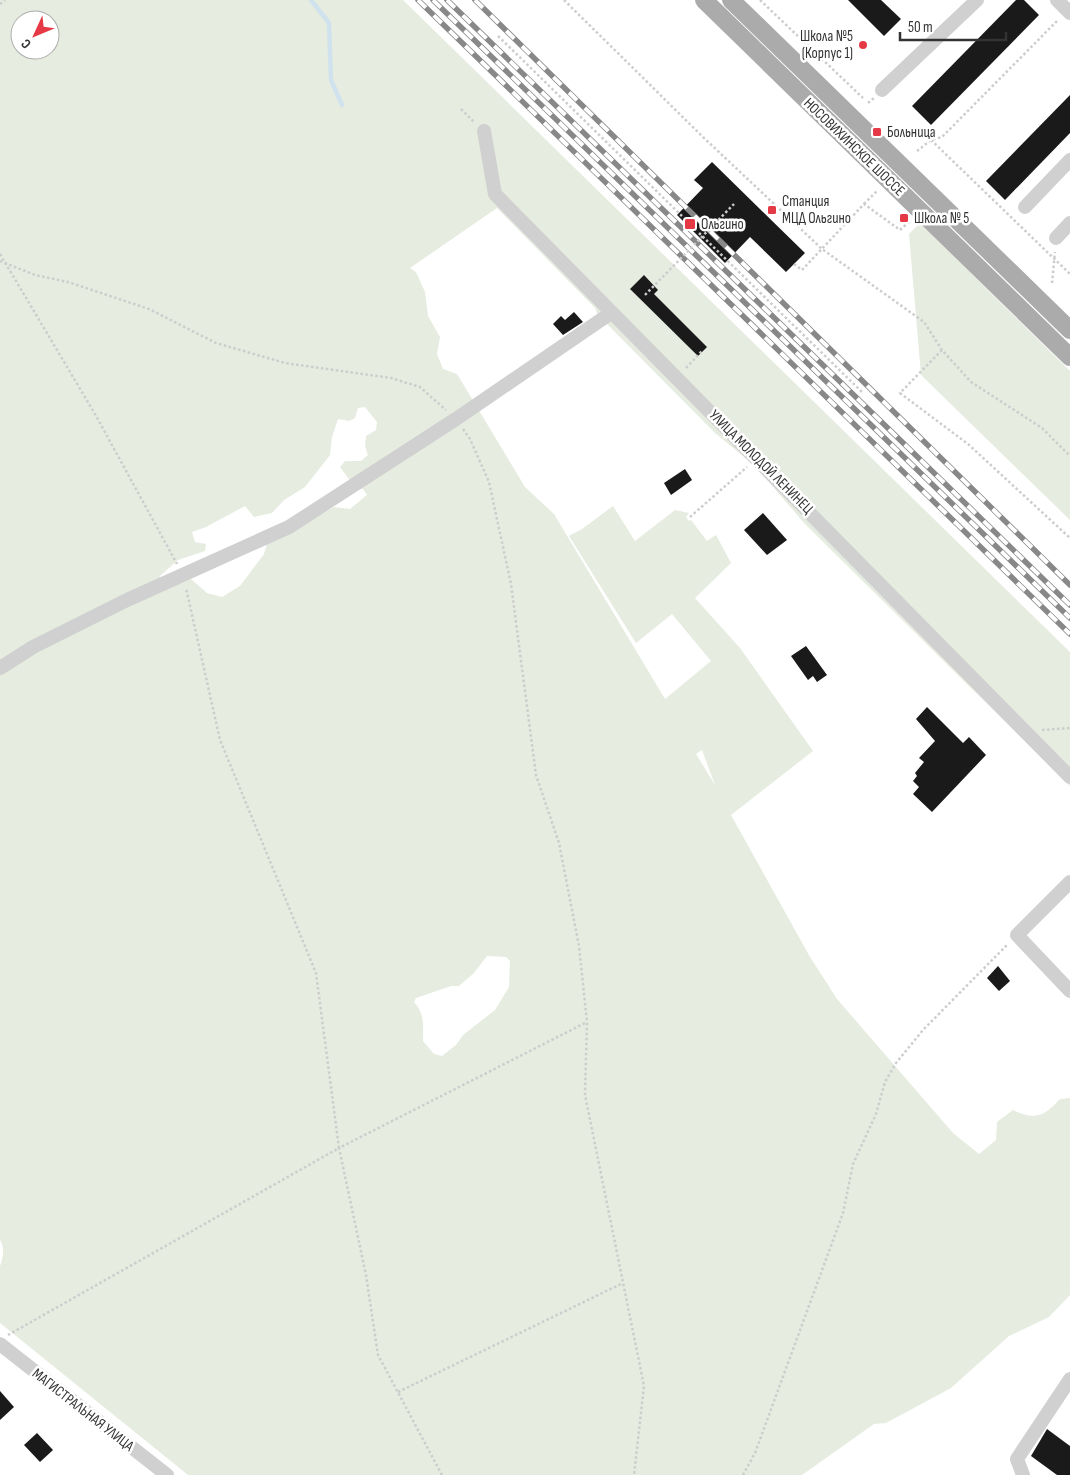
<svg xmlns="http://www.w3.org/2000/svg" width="1070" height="1475" viewBox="0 0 1070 1475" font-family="'Sofia Sans Condensed',sans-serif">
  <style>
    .green { fill: #e6ecdf; fill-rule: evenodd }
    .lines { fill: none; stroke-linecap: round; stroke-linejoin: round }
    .stream { stroke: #cfe2ee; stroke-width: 4.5 }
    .building { fill: #1a1a1a }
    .path { stroke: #cdcdcd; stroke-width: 2.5; stroke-dasharray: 2.5 2.5; stroke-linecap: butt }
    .minor { stroke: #d0d0d0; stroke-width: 14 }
    .major { stroke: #ababab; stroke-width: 18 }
    .rail-casing { stroke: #888; stroke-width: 5.5 }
    .rail { stroke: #fff; stroke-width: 4; stroke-dasharray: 11; stroke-linecap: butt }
    .path-bridge { stroke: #cdcdcd; stroke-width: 2.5; stroke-dasharray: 2.5 2.5; stroke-linecap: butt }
    .poi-dot { fill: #e63946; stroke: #fff; stroke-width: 2 }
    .labels { text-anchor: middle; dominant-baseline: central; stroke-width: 5; stroke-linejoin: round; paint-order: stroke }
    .poi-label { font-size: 15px; fill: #333; stroke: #fff; text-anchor: start }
    .street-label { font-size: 15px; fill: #333; stroke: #fff }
  </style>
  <rect width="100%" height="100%" fill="#fff"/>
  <g class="green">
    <path d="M0,0h403l667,652v134l-265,-262 -50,-58 -40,-33 -108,-109 -9,-9 -3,-7 -98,-100 -87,60 6,4 9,20 3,24 12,21 -3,17 6,15 14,5 68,113 29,27 111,185 46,-38 -39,-47 -36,29 -67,-107 13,-7 31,-23 22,35 40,-31 14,3 -3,4 3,4 2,-1 16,21 9,-6 15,28 -36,35 45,50 73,103 -82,64 79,142 27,42 116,134 26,21 17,-14 1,-18 16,-12c23,11 31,6 47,-11l10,-1v197l-21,22 -40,19 -58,52 -65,35 -12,1 -72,51h-614l-188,-152v-57c3,-8 5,-19 0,-26zM20,20h30v30h-30zM365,407l12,15 -1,8 -10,6 -1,10 3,9 -7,6h-16l-5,6 16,22h7l4,6 -17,14 -16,-2 -67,37 -3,10 -24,32 -18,11 -15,-4 -16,-14 -27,6 -4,-9 18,-16 27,-9 1,-7 -11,-2 -3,-10 14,-5 39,-21 9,11 18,-4 12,-13 21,-13 25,-32 2,-18 6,-18 11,2 6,-3 3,-10zM702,750l13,35 -19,-31zM487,956l19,1 4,4 -1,26 -14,23 -32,25 -7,10 -14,11 -8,-2 -11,-13c0,-16 2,-27 -9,-39l2,-4 35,-12h8l15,-13z"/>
    <polygon points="920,223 1070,371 1070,520 921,375 909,234"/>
  </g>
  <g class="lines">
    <polyline class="stream" points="311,0 329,23 331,80 342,105"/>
  </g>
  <g class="building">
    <polygon points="848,0 881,0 901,19 884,36"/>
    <polygon points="1016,0 1024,0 1039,15 931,125 912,106"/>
    <polygon points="1070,95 1070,133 1005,200 986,181"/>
    <polygon points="712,162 805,253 786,272 750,237 725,263 677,215 703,188 694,180"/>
    <polygon points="644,275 658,290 654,294 707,347 698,356 630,289"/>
    <polygon points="574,312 583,322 563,335 553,324 561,316 565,320"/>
    <polygon points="685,469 692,480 671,495 664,483"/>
    <polygon points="763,513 787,540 767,555 744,530"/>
    <polygon points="806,646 827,675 817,682 813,676 808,680 791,656"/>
    <polygon points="927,707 963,743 969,737 986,755 932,812 913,794 919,787 913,781 917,776 915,773 924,762 919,758 935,741 916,719"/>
    <polygon points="998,966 1010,981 999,991 987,978"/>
    <polygon points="0,1391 14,1407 0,1420"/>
    <polygon points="1047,1429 1070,1446 1070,1475 1057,1475 1031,1456"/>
    <polygon points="37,1433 53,1450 40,1462 24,1445"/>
  </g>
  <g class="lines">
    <g class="path">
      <polyline points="564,0 704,138 822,249 924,322 942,350 971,382 1042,428 1070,456"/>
      <polyline points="760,0 863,98"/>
      <polyline points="0,4 5,0"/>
      <polyline points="498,36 682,216"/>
      <polyline points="868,103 874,98"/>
      <polyline points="461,109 474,122"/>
      <polyline points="931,140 1070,274"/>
      <polyline points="917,151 931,140 942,137 1058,20"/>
      <polyline points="864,204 877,191"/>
      <polyline points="699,233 863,393"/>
      <polyline points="0,254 95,414 177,564"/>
      <polyline points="0,261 35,275 68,282 149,309 216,343 285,363 391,378 420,387 446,410"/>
      <polyline points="794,264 802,270 864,204 900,230 910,221"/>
      <polyline points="1052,283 1055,252"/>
      <polyline points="942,350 900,393 968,444 1070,538"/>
      <polyline points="686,368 702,351"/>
      <polyline points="463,429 470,439 489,482 511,584 536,775 559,843 579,946 587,1022 585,1095 644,1386 634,1475"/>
      <polyline points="690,517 747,467"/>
      <polyline points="1042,730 1070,728"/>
      <polyline points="8,1335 339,1148 316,973 220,740 186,588"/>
      <polyline points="398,1392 623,1283"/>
      <polyline points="442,1475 378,1355 366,1275 339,1148 587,1022"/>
      <polyline points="743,1475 755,1453 843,1213 853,1164 876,1114 885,1082 896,1063 923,1030 1007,945"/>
    </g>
    <g class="minor">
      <polyline points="1057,0 1070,13"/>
      <polyline points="882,90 977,0"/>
      <polyline points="484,131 495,194 1070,777"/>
      <polyline points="1025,207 1070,160"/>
      <polyline points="1056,238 1070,223"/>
      <polyline points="0,668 33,647 127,600 289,527 456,419 611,313"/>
      <polyline points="1070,882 1017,935 1070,991"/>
      <polyline points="0,1344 167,1475"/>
      <polyline points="1023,1475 1017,1459 1070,1379"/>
    </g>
    <g class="major">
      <polyline points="704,0 1070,357"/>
      <polyline points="731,0 1070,330"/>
    </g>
    <defs>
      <g id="rail">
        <polyline points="418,0 1070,634"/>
        <polyline points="433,0 1070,618"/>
        <polyline points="447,0 1070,605"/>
        <polyline points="475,0 1070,585"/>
      </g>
    </defs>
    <use href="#rail" class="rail-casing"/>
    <use href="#rail" class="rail"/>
    <polyline class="path-bridge" points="645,295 734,204"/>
  </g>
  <g class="poi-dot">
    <circle cx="863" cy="45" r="5"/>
    <rect x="872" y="127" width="10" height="10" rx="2.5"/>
    <rect x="767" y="205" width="10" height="10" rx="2.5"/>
    <rect x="899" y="213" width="10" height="10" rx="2.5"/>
    <rect x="684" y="218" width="12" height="12" rx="2.5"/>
  </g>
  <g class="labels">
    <g class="poi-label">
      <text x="853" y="36" text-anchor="end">Школа №5<tspan x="853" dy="17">(Корпус 1)</tspan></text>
      <text x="887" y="132">Больница</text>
      <text x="782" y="201">Станция<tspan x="782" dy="17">МЦД Ольгино</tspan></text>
      <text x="914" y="218">Школа № 5</text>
      <text x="701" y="224">Ольгино</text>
    </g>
    <g class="street-label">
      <text transform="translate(854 147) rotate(44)">НОСОВИХИНСКОЕ ШОССЕ</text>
      <text transform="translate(761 462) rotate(45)">УЛИЦА МОЛОДОЙ ЛЕНИНЕЦ</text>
      <text transform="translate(83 1410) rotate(38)">МАГИСТРАЛЬНАЯ УЛИЦА</text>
    </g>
  </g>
  <g transform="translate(35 35) rotate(226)"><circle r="24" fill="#ffffff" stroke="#adadad"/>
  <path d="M0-4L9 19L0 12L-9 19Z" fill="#e63946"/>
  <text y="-8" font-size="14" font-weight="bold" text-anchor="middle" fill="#333333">С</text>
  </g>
  <path d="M900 32v8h106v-8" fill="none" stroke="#333333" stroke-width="2.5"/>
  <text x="908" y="32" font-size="15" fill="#333333" stroke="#ffffff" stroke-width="4" paint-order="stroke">50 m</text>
</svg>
